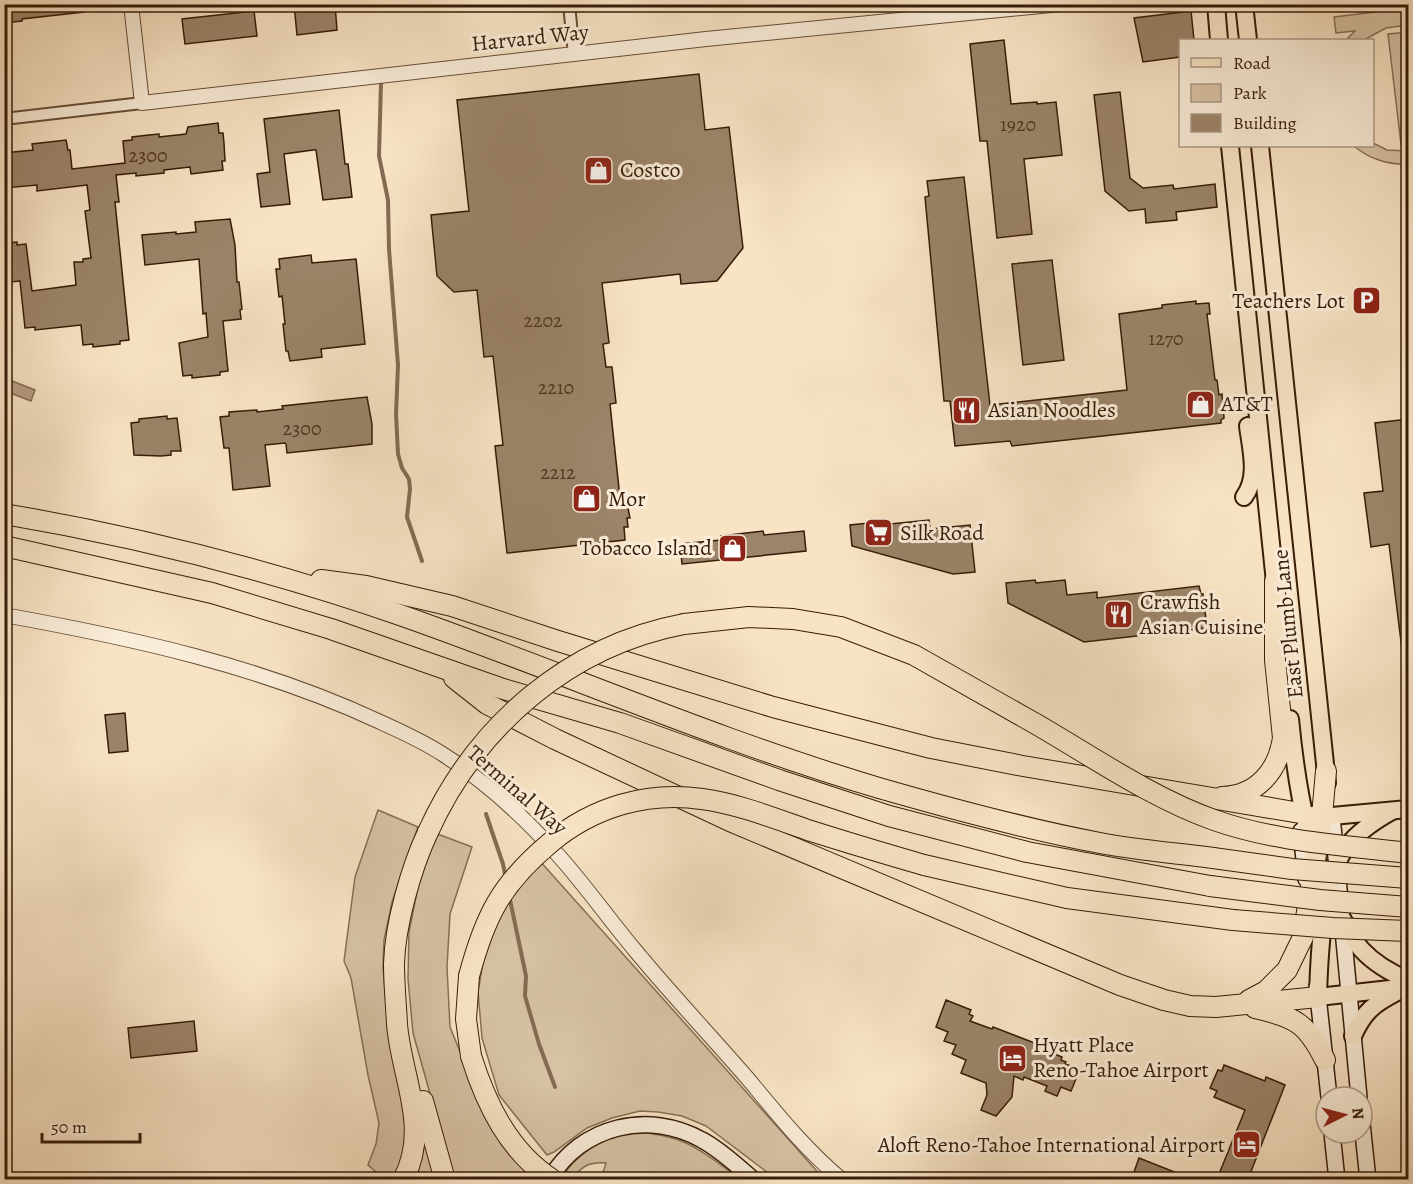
<svg xmlns="http://www.w3.org/2000/svg" width="1413" height="1184" viewBox="0 0 1413 1184" font-family="Alegreya,serif">
  <style>
    .green { fill: #d7c2a5; stroke: #866f56; stroke-width: 1.5 }
    .water { fill: #b6a085; stroke: #836b53; stroke-width: 1.5 }
    .lines { fill: none; stroke-linecap: round; stroke-linejoin: round }
    .stream { stroke: #836b53; stroke-width: 4 }
    .building { fill: #9b846a; stroke: #361c08; stroke-width: 1.5 }
    .minor-casing { stroke: #664e37; stroke-width: 14 }
    .tertiary-casing { stroke: #664e37; stroke-width: 16 }
    .secondary-casing { stroke: #361c08; stroke-width: 18 }
    .primary-casing { stroke: #361c08; stroke-width: 20 }
    .motorway-casing { stroke: #361c08; stroke-width: 22 }
    .minor { stroke: #faedd9; stroke-width: 10 }
    .tertiary { stroke: #faedd9; stroke-width: 14 }
    .secondary { stroke: #faedd9; stroke-width: 15 }
    .primary { stroke: #f8e4c5; stroke-width: 16 }
    .motorway { stroke: #f8e4c5; stroke-width: 20 }
    .motorway-bridge-casing { stroke: #361c08; stroke-width: 22; stroke-linecap: butt }
    .motorway-bridge { stroke: #f8e4c5; stroke-width: 20 }
    .labels { text-anchor: middle; dominant-baseline: central; stroke-width: 6; stroke-linejoin: round; paint-order: stroke }
    .number-label { font-size: 20px; fill: #4f3620 }
    .street-label { font-size: 22px; fill: #361c08; stroke: #faedd9 }
    .poi-label { font-size: 22px; fill: #361c08; stroke: #faedd9; text-anchor: start }
  </style>
  <rect width="100%" height="100%" fill="#f8e4c5"/>
  <filter id="stains"><feTurbulence type="fractalNoise" baseFrequency=".00333" numOctaves="4"/><feColorMatrix values="0 0 0 0 .2 0 0 0 0 .09 0 0 0 0 .02 0 0 0 .5 -.17"/></filter>
  <radialGradient id="worn" r=".72"><stop offset=".6" stop-color="#630" stop-opacity="0"/><stop offset="1" stop-color="#630" stop-opacity=".3"/></radialGradient>
  <g class="green">
    <polygon points="1408,8 1408,25 1386,28 1364,40 1346,40 1355,31 1336,33 1334,17"/>
    <polygon points="1408,32 1408,143 1401,144 1388,34"/>
    <path d="M1373,143l14,7 21,1v13c-19,1 -39,-5 -54,-18h18z"/>
    <polygon points="378,810 418,827 392,902 384,940 383,967 388,1026 407,1098 405,1153 394,1179 384,1179 368,1165 376,1144 379,1123 368,1075 351,978 344,961 355,877"/>
    <polygon points="435,833 472,847 450,914 447,967 450,1027 474,1086 538,1179 454,1179 413,1033 408,979 409,932 419,882"/>
    <polygon points="539,860 824,1179 776,1179 706,1126 682,1116 658,1112 640,1111 612,1118 587,1128 554,1152 547,1155 499,1095 482,1038 478,992 486,945 501,911"/>
    <path d="M634,1132c50,2 68,19 106,47l-59,1 -10,-2 -6,2 -64,-1 5,-16c-14,-1 -21,1 -31,12l-9,-4c18,-23 39,-33 68,-39z"/>
    <polygon points="423,1133 437,1179 411,1180"/>
  </g>
  <polygon class="water" points="7,379 35,390 31,401 5,391"/>
  <g class="lines">
    <g class="stream">
      <polyline points="381,82 379,156 388,200 389,249 398,365 396,414 398,454 402,468 409,479 410,489 407,517 422,561"/>
      <polyline points="486,814 503,864 506,879"/>
      <polyline points="509,895 526,976 525,996 539,1044 555,1087"/>
    </g>
  </g>
  <g class="building">
    <polygon points="4,4 84,4 84,12 22,19 22,21 4,23"/>
    <polygon points="294,4 335,4 337,30 297,35"/>
    <polygon points="254,11 257,36 185,44 182,19"/>
    <polygon points="1191,11 1194,40 1180,40 1180,57 1143,62 1134,18"/>
    <polygon points="1004,40 1011,104 1037,102 1037,104 1056,102 1062,155 1024,159 1032,234 997,238 987,141 980,141 970,44"/>
    <polygon points="699,74 705,130 729,127 743,248 717,281 681,284 680,274 602,283 609,343 603,344 606,367 612,367 616,403 610,404 620,498 626,498 630,518 627,518 628,527 624,527 625,540 507,553 495,446 503,445 493,356 484,357 477,290 454,292 437,276 431,215 469,211 457,100"/>
    <polygon points="1120,92 1130,178 1143,188 1173,185 1174,189 1215,184 1217,207 1176,212 1177,220 1146,223 1145,209 1129,211 1105,191 1094,95"/>
    <polygon points="339,110 345,164 348,164 352,197 323,200 316,150 313,150 284,154 290,204 261,207 257,174 270,172 264,119"/>
    <polygon points="218,123 219,133 223,133 224,143 225,161 222,161 223,170 191,174 190,167 164,170 164,173 136,176 136,173 116,175 119,202 115,202 129,340 120,341 120,344 93,347 93,344 83,345 81,325 35,330 35,327 25,328 20,281 10,282 9,272 4,273 4,254 8,253 7,243 17,242 17,245 26,244 32,291 76,285 74,262 83,262 83,259 91,258 85,211 90,210 87,185 37,191 37,185 4,188 4,153 33,150 32,144 66,140 68,150 70,150 72,169 125,163 123,141 132,140 132,137 149,135 159,134 159,137 186,134 188,127"/>
    <polygon points="964,177 990,405 1127,390 1119,314 1162,308 1162,305 1196,301 1196,304 1209,303 1210,314 1207,314 1215,380 1217,380 1219,395 1222,394 1224,418 1221,420 1221,423 1012,446 1010,441 955,446 950,401 944,401 925,197 929,196 927,181"/>
    <polygon points="230,219 235,245 237,282 239,282 242,309 240,310 241,319 223,321 228,371 220,372 220,375 192,378 192,375 183,376 179,343 208,337 206,313 203,314 199,259 145,265 142,235 176,232 176,234 196,232 195,222"/>
    <polygon points="311,255 312,263 356,259 365,344 321,349 322,357 290,361 288,351 286,351 283,324 285,324 282,296 279,297 276,269 280,269 279,259"/>
    <polygon points="1052,260 1064,360 1023,365 1012,264"/>
    <polygon points="367,397 372,424 372,444 287,453 286,444 285,443 265,445 270,486 233,490 229,448 224,448 220,417 229,416 229,412 257,410 257,412 283,409 282,406"/>
    <polygon points="167,416 167,419 177,418 181,451 171,451 171,455 161,456 134,455 131,423 139,422 139,419"/>
    <polygon points="1408,419 1408,649 1402,650 1389,544 1371,547 1364,493 1383,491 1375,423"/>
    <polygon points="929,520 930,529 970,525 975,572 953,574 852,546 850,525 889,521 890,524"/>
    <polygon points="763,531 764,535 804,531 806,551 682,564 680,544 721,540 721,536"/>
    <polygon points="1035,580 1036,583 1065,580 1067,595 1097,592 1097,598 1199,586 1201,594 1203,594 1207,628 1084,642 1008,603 1006,583"/>
    <polygon points="125,713 128,751 109,753 105,715"/>
    <polygon points="946,1000 971,1010 969,1014 973,1016 970,1021 992,1029 993,1027 1045,1047 1044,1050 1062,1057 1061,1060 1066,1062 1065,1064 1080,1069 1071,1091 1061,1087 1057,1096 1045,1091 1047,1086 1024,1077 1023,1080 1014,1076 1012,1097 996,1116 981,1110 987,1095 986,1083 961,1073 966,1060 952,1054 956,1045 944,1041 948,1032 936,1027"/>
    <polygon points="194,1021 197,1051 131,1058 128,1028"/>
    <polygon points="1224,1065 1265,1081 1266,1077 1285,1085 1248,1179 1217,1179 1245,1110 1214,1097 1217,1091 1210,1088 1218,1070 1222,1071"/>
    <polygon points="1139,1158 1192,1179 1135,1179 1137,1173 1134,1172"/>
  </g>
  <g class="lines">
    <defs>
      <g id="minor">
        <polyline points="569,4 574,55"/>
        <polyline points="4,119 142,103"/>
      </g>
      <g id="tertiary">
        <polyline points="131,4 142,103 706,39 1061,4"/>
        <path d="M4,615c128,23 256,51 374,106 22,10 45,20 66,34 42,27 81,63 114,100 27,30 50,63 76,94 37,45 77,87 115,131 29,35 57,70 93,100"/>
      </g>
      <g id="secondary">
        <polyline points="1332,816 1359,1097"/>
        <polyline points="1301,831 1306,879"/>
        <polyline points="1317,987 1329,1097"/>
        <polyline points="1362,1123 1368,1180"/>
        <polyline points="1332,1133 1337,1180"/>
        <path d="M549,1180c32,-55 100,-70 153,-40 19,10 35,26 52,40"/>
      </g>
      <g id="primary">
        <polyline points="1216,4 1219,40"/>
        <polyline points="1244,4 1248,40"/>
        <polyline points="1230,146 1276,592"/>
        <polyline points="1260,146 1327,783"/>
        <path d="M1244,497c15,-20 7,-47 4,-71"/>
        <path d="M1290,719c7,72 19,145 57,208 5,8 9,17 15,23 13,14 29,23 46,30"/>
        <path d="M1392,811c-18,10 -38,23 -49,41 -21,33 -24,106 -25,145l90,-10"/>
        <polyline points="1311,815 1332,816 1408,809"/>
        <path d="M1353,1036c11,-25 21,-32 44,-44"/>
      </g>
      <g id="motorway">
        <path d="M4,514c136,23 269,57 399,102 159,56 314,124 476,172 73,21 146,41 221,55 37,7 75,10 113,15"/>
        <polyline points="4,546 212,593 331,629 500,688 620,723 779,780 889,816 1027,852 1210,886"/>
        <polyline points="321,580 366,586 452,606 558,641 773,707 931,748 1023,766 1300,813"/>
        <polyline points="684,624 749,617 793,619 841,627 914,655 1036,724"/>
        <polyline points="454,678 487,704 555,739 730,821 1120,985 1164,1000 1190,1006 1216,1007 1318,997"/>
        <path d="M1222,797c35,-1 56,-26 61,-59l-8,-78v-79"/>
        <polyline points="924,865 1067,898 1233,920"/>
        <polyline points="469,976 466,1019 471,1056"/>
        <polyline points="1249,1000 1266,991 1287,970 1303,937 1322,816 1326,771"/>
        <path d="M1255,1008c40,9 52,15 70,52"/>
        <polyline points="423,1101 445,1180"/>
        <path d="M403,1180c28,-52 -2,-103 -6,-156 -1,-20 -3,-40 -3,-60 1,-39 17,-96 34,-132"/>
      </g>
    </defs>
    <use href="#minor" class="minor-casing"/>
    <use href="#tertiary" class="tertiary-casing"/>
    <use href="#secondary" class="secondary-casing"/>
    <use href="#primary" class="primary-casing"/>
    <use href="#motorway" class="motorway-casing"/>
    <use href="#minor" class="minor"/>
    <use href="#tertiary" class="tertiary"/>
    <use href="#secondary" class="secondary"/>
    <use href="#primary" class="primary"/>
    <use href="#motorway" class="motorway"/>
    <defs>
      <g id="motorway-bridge">
        <path d="M1036,724c57,33 116,74 178,96 62,22 130,25 194,33"/>
        <path d="M428,832c48,-106 140,-186 256,-208"/>
        <polyline points="1213,858 1292,869 1408,878"/>
        <polyline points="1210,886 1320,900 1408,907"/>
        <polyline points="1233,920 1333,928 1408,931"/>
        <path d="M469,976c16,-60 32,-92 81,-133 43,-36 97,-52 152,-44 37,5 74,20 109,32 38,12 75,23 113,34"/>
        <path d="M471,1056c15,48 38,96 82,124"/>
      </g>
    </defs>
    <use href="#motorway-bridge" class="motorway-bridge-casing"/>
    <use href="#motorway-bridge" class="motorway-bridge"/>
  </g>
  <defs>
    <symbol id="shop-square" viewBox="-11 -11 22 22"><rect x="-9" y="-9" width="18" height="18" rx="4" fill="#8f2418" stroke="#faedd9"/><path d="M-5-2.5h2.3a2.7 3.5 0 0 1 5.4 0H5L5.5 6h-11ZM-1.5-2.5h3a1.5 2.3 0 0 0-3 0Z" fill="#fff"/></symbol>
    <symbol id="parking-square" viewBox="-11 -11 22 22"><rect x="-9" y="-9" width="18" height="18" rx="4" fill="#8f2418" stroke="#faedd9"/><path d="M-3.5-5.5H1a3.5 3.5 0 0 1 0 7H-1V5.5H-3.5ZM-1-3.4V-.6H.8a1.4 1.4 0 0 0 0-2.8Z" fill="#fff"/></symbol>
    <symbol id="restaurant-square" viewBox="-11 -11 22 22"><rect x="-9" y="-9" width="18" height="18" rx="4" fill="#8f2418" stroke="#faedd9"/><path d="M-5-6h1v4h1v-4h1v4h1v-4h1v5L-1.5 .5V6h-2V.5L-5-1ZM5-6V6H3V1.5H1.5Q1.5-4 5-6Z" fill="#fff"/></symbol>
    <symbol id="supermarket-square" viewBox="-11 -11 22 22"><rect x="-9" y="-9" width="18" height="18" rx="4" fill="#8f2418" stroke="#faedd9"/><path d="M-6-5.5h2.5l.6 2H6L4.5 2H-2.5L-4.4-4H-6ZM-1.5 3.2a1.3 1.3 0 1 0 .1 0ZM3 3.2a1.3 1.3 0 1 0 .1 0Z" fill="#fff"/></symbol>
    <symbol id="hotel-square" viewBox="-11 -11 22 22"><rect x="-9" y="-9" width="18" height="18" rx="4" fill="#8f2418" stroke="#faedd9"/><path d="M-6-4.5h1.5V1H6V5H4.5V3h-9V5H-6ZM-4 0a1.8 1.8 0 1 1 3.6 0ZM.5 0V-2.5h3Q6-2.5 6 0Z" fill="#fff"/></symbol>
  </defs>
  <g fill-rule="evenodd">
    <use href="#shop-square" x="582" y="154" width="33" height="33"/>
    <use href="#parking-square" x="1350" y="284" width="33" height="33"/>
    <use href="#shop-square" x="1184" y="388" width="33" height="33"/>
    <use href="#restaurant-square" x="950" y="394" width="33" height="33"/>
    <use href="#shop-square" x="570" y="482" width="33" height="33"/>
    <use href="#supermarket-square" x="862" y="516" width="33" height="33"/>
    <use href="#shop-square" x="716" y="532" width="33" height="33"/>
    <use href="#restaurant-square" x="1102" y="598" width="33" height="33"/>
    <use href="#hotel-square" x="996" y="1042" width="33" height="33"/>
    <use href="#hotel-square" x="1230" y="1128" width="33" height="33"/>
  </g>
  <g class="labels">
    <g class="number-label">
      <text x="1018" y="124">1920</text>
      <text x="148" y="155">2300</text>
      <text x="543" y="320">2202</text>
      <text x="1166" y="338">1270</text>
      <text x="556" y="387">2210</text>
      <text x="302" y="428">2300</text>
      <text x="558" y="472">2212</text>
    </g>
    <g class="street-label">
      <text transform="translate(530 38) rotate(-6)">Harvard Way</text>
      <text transform="translate(1288 624) rotate(-96)">East Plumb Lane</text>
      <text transform="translate(517 790) rotate(41)">Terminal Way</text>
    </g>
    <g class="poi-label">
      <text x="620" y="170">Costco</text>
      <text x="1345" y="301" text-anchor="end">Teachers Lot</text>
      <text x="1221" y="404">AT&amp;T</text>
      <text x="988" y="410">Asian Noodles</text>
      <text x="608" y="499">Mor</text>
      <text x="900" y="533">Silk Road</text>
      <text x="712" y="548" text-anchor="end">Tobacco Island</text>
      <text x="1140" y="602">Crawfish<tspan x="1140" dy="25">Asian Cuisine</tspan></text>
      <text x="1033" y="1045">Hyatt Place<tspan x="1033" dy="25">Reno-Tahoe Airport</tspan></text>
      <text x="1225" y="1145" text-anchor="end">Aloft Reno-Tahoe International Airport</text>
    </g>
  </g>
  <rect width="1413" height="1184" fill="none" stroke="#f8e4c5" stroke-width="24"/>
  <rect x="6" y="6" width="1401" height="1172" fill="none" stroke="#361c08" stroke-width="3"/>
  <rect x="12" y="12" width="1389" height="1160" fill="none" stroke="#361c08" stroke-width="1.5"/>
  <rect x="1179" y="39" width="195" height="108" fill="#faedd9" stroke="#ac9985" stroke-width="1.5"/>
  <rect x="1191" y="58" width="30" height="9" fill="#f8e4c5" stroke="#ac9985" stroke-width="1.5"/>
  <text x="1233" y="69" font-size="18" fill="#361c08">Road</text>
  <rect x="1191" y="84" width="30" height="18" fill="#d7c2a5" stroke="#ac9985" stroke-width="1.5"/>
  <text x="1233" y="99" font-size="18" fill="#361c08">Park</text>
  <rect x="1191" y="114" width="30" height="18" fill="#9b846a" stroke="#ac9985" stroke-width="1.5"/>
  <text x="1233" y="129" font-size="18" fill="#361c08">Building</text>
  <g transform="translate(1344 1115) rotate(84)"><circle r="28" fill="#faedd9" stroke="#ac9985" stroke-width="1.5"/>
  <path d="M0-4.5L10 22L0 15L-10 22Z" fill="#8f2418"/>
  <text y="-9" font-size="16" font-weight="bold" text-anchor="middle" fill="#361c08">N</text>
  </g>
  <path d="M42 1133v9h98v-9" fill="none" stroke="#361c08" stroke-width="3"/>
  <text x="51" y="1133" font-size="18" fill="#361c08" stroke="#faedd9" stroke-width="4.5" paint-order="stroke">50 m</text>
  <rect width="100%" height="100%" filter="url(#stains)"/>
  <rect width="100%" height="100%" fill="url(#worn)"/>
</svg>
